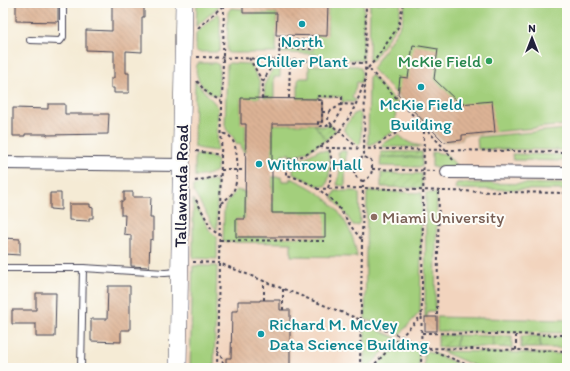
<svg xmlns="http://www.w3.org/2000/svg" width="570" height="371" viewBox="0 0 570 371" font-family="Itim,sans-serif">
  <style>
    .built { fill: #f2d4be }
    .grass { fill: #a3cf7c; stroke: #62785c }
    .garden { fill: url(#garden-furrows); stroke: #62785c }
    .building { fill: url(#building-back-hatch) }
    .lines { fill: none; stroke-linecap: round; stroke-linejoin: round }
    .lane-casing { stroke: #424052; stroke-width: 8 }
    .street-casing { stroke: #424052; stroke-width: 14 }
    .secondary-casing { stroke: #424052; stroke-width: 18 }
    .path { stroke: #424052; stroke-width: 2; stroke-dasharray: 3 3; stroke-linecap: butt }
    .lane { stroke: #fff; stroke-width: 6 }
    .street { stroke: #fff; stroke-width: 12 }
    .secondary { stroke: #fff; stroke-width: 17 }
    .culture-dot { fill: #0f9aa8; stroke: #fdfcf7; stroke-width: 1.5 }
    .leisure-dot { fill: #2e9e5b; stroke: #fdfcf7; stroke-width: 1.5 }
    .education-dot { fill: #8d6e63; stroke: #fdfcf7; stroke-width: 1.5 }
    .labels { text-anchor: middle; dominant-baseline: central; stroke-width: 4; stroke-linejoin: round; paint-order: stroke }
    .culture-label { font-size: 17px; fill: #0d838f; stroke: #fdfcf7 }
    .leisure-label { font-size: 17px; fill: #27864d; stroke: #fdfcf7; text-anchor: end }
    .street-label { font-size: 17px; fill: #22223b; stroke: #fdfcf7 }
    .education-label { font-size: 17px; fill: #785e54; stroke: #fdfcf7; text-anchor: start }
  </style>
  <defs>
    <pattern id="garden-furrows" width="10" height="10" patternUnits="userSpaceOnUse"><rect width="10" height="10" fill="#a3cf7c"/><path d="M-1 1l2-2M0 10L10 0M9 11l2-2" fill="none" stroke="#8cb16c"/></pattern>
    <pattern id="building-back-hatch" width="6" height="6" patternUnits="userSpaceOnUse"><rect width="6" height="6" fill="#ddb395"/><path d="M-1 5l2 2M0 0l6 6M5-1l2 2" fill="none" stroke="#bd9a81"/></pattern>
  </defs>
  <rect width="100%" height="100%" fill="#fdfcf7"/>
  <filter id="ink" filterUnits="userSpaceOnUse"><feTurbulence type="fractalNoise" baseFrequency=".025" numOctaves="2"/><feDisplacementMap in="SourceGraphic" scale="8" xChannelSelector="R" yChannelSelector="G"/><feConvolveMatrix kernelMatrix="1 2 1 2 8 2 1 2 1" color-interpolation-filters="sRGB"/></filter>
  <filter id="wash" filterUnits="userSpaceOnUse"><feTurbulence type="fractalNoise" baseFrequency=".012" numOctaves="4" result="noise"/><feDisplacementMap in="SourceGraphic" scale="16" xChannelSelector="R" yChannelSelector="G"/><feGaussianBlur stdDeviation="0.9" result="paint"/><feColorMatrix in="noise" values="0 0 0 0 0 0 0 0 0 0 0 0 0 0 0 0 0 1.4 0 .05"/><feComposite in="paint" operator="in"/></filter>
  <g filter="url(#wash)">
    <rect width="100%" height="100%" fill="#f5ebd5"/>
    <polygon class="built" points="184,3 567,3 567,368 178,368"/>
    <g class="grass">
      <polygon points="197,3 219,3 217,8 197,26 196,26"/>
      <polygon points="328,3 364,3 363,60 332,59 316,57 316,54 282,53 282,49 313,50 313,35 327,35"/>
      <polygon points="370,3 401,3 399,20 397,25 373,60 369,60"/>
      <polygon points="405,3 419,5 420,3 567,3 567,125 462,135 462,140 444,142 372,69 400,26 402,22"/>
      <polygon points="231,8 243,9 243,13 277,13 276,53 229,53 227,52 228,12"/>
      <polygon points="217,14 219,14 220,18 220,50 218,52 198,52 196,50 196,33"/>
      <path d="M198,63h17l4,2v31c-13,0 -28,-21 -21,-33z"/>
      <polygon points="229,63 249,64 251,66 260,82 260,98 241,99 241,123 246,124 245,152 243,152 240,143 237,145 233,137 226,129 226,126 225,126 227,65"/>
      <polygon points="277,64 280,66 280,77 274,77 274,98 264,98 265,83 275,65"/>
      <polygon points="309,65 358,66 361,68 362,73 361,83 357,82 352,98 356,100 354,102 342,102 342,97 318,96 318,99 298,99 298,80 300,78 309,78"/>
      <path d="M371,75l28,30c-5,6 -4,18 -2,25l-27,15 -2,-1 1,-67z"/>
      <polygon points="195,81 218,107 217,150 216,151 202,149 194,147"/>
      <polygon points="358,112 361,115 361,142 358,145 344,131 344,128 354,114"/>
      <polygon points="272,124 314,124 326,140 306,152 290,157 290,154 282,154 282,158 272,158"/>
      <polygon points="567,129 567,150 478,149 477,137"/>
      <path d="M399,135c7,7 14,10 23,11v1h-40v-3z"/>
      <path d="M319,150l9,1c2,12 3,24 -2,35l-10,-1 -9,-5 -14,-6v-1l1,-12 10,-3z"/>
      <path d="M340,151h6l-1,35 -8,-1c3,-11 4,-22 1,-33h2z"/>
      <polygon points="432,152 446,154 457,166 457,167 432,167"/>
      <polygon points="512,154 567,155 567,161 513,160"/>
      <path d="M195,155c8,0 16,0 22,6v9c-7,5 -14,6 -22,7z"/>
      <polygon points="381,157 422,157 422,167 380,166"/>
      <path d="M272,177h9l1,4h8v-3c29,11 53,31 63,61 2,5 3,12 4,18l-66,-1v-13l-68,-1 1,-32 1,-4 11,-16 9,2v27h-9v18h88v-24h-52z"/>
      <polygon points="207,181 214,181 217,183 217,230 214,227 193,191 193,186"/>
      <polygon points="457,183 567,184 567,190 455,189 456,184"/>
      <path d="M335,191h20l3,1 1,2 1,27c-1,4 -3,5 -7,4l-8,-12 -13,-16 2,-3z"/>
      <polygon points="370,191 422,193 420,312 400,334 365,319 367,193"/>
      <polygon points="426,193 437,193 435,311 428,311 427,317 425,317 425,316"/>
      <polygon points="193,199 210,231 217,237 217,259 193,258"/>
      <polygon points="193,266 217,266 214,368 190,368"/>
      <polygon points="437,317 567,320 567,333 437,331"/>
      <polygon points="365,325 366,325 394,337 396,338 368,368 364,368"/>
      <polygon points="457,335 493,336 493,347 456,347"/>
      <polygon points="540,336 567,337 567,348 540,348"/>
      <polygon points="402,340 418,347 419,348 419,368 375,368 399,342"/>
      <polygon points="428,351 468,368 424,368 424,352"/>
      <polygon points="441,351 567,354 567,363 555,368 480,368"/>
    </g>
    <g class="garden">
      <polygon points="314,124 318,124 318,126 327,126 329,124 336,130 326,140"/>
      <rect x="381" y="152" width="41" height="5"/>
      <polygon points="381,173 422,174 422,188 381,187"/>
      <polygon points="438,335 457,335 456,347 438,347"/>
      <polygon points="493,336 512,336 512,348 493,347"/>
      <rect x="521" y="336" width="19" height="12"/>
    </g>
    <g id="blocks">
      <g class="building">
        <polygon points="16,3 58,3 58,22 16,21"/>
        <polygon points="112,3 144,3 144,17 142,17 142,52 126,51 126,73 129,73 129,93 114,93 114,88 111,88 111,78 114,78 114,51 86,50 86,30 112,31"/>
        <polygon points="243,3 328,3 327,36 276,35 277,13 243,13"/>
        <polygon points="413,45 438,49 434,79 460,104 492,101 495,132 462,135 462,140 444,142 398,95 400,77 408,78"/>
        <polygon points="241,98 318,99 318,100 322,100 322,122 318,122 318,124 272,124 272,213 325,213 325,237 236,237 236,219 245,219 246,124 241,124"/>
        <polygon points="48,104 65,104 65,114 109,114 108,134 47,135 47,134 25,134 25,136 13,136 13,108 48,109"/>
        <polygon points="124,192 133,192 133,197 151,197 150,218 153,218 153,240 150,239 149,267 131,266 131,235 124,234 125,215 121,215 121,201 124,201"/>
        <polygon points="50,193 61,193 61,210 50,209"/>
        <polygon points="69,204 90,204 90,207 93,208 93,218 89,218 89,221 69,220"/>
        <polygon points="3,238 20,239 20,255 3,254"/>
        <polygon points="108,286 130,286 130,330 121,330 121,342 91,341 91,319 107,319"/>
        <polygon points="36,293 56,293 55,337 36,337 36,324 12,324 12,310 36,310"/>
        <polygon points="260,300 280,300 280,310 290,310 290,368 226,368 226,358 231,358 232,311 238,311 238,301 260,301"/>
        <rect x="425" y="317" width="12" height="14"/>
      </g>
    </g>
  </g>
  <g filter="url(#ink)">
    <use href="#blocks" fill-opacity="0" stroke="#424052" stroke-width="1"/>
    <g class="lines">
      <defs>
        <g id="lane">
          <polyline points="30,40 60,41 63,37 63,3"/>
          <polyline points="3,268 83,268 165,273 178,272"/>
          <polyline points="81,368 83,268"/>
        </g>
        <g id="street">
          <polyline points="3,163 181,165"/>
          <polyline points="447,172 567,173"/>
        </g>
        <polyline id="secondary" points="178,368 184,3"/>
      </defs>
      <use href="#lane" class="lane-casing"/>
      <use href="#street" class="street-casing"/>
      <use href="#secondary" class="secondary-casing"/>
      <g class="path">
        <polyline points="198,28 224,5"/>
        <polyline points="279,48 311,49 311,40 279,40"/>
        <path d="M197,57c56,1 112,4 168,6"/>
        <polyline points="249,58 263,82 262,99"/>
        <polyline points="279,59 280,35"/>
        <polyline points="368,68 375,60 398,27 400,20 403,3"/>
        <polyline points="365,70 368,68 446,150 453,160"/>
        <polyline points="197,81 205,91 222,102"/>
        <polyline points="263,82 275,59"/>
        <path d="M318,96l24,1c0,11 -2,21 -11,29l-2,-2 -2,2h-9v-4h4v-22h-4z"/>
        <polyline points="289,98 290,60"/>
        <polyline points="322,112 329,112 328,120 332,125 357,147"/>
        <polyline points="329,112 342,104 356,105"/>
        <polyline points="320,147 329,148 567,152"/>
        <polyline points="374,148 378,144 418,120"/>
        <polyline points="196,151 221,155"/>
        <polyline points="272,168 286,168"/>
        <polyline points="372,169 436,171"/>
        <polyline points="221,170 245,170"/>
        <polyline points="195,181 220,176"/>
        <path d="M363,181c-10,-2 -12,-16 -6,-22 2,-1 5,-1 7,-2"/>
        <path d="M328,188c5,-16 5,-23 1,-40"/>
        <polyline points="317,189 363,188 446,191 567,193"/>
        <polyline points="196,200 212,230 220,235"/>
        <path d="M221,203c4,-3 9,-6 12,-11 6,-11 7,-50 -5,-57 -2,-1 -5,-1 -7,-2"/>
        <path d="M361,239c-2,-3 -5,-6 -8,-10 -6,-8 -11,-18 -18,-26 -13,-13 -31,-24 -49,-28v-16c11,0 20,-4 30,-10 27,-15 39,-38 48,-67"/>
        <polyline points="220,240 325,241"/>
        <polyline points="193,262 219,263 361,320 428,348 567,351"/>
        <polyline points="264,300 264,281"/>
        <polyline points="283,310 283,289"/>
        <polyline points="437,315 439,191"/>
        <polyline points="422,333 567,335"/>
        <polyline points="429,349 475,368"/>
        <polyline points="516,350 516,334"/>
        <path d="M217,351c5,5 6,10 6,17"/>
        <polyline points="217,368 224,3"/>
        <path d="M360,368l3,-187c10,-4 10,-12 8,-21l-7,-3 2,-154"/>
        <polyline points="371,368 422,315"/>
        <polyline points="421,368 424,128"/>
        <polyline points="560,368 567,365"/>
      </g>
      <use href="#lane" class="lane"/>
      <use href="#street" class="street"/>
      <use href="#secondary" class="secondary"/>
    </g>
  </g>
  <g class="culture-dot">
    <circle cx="302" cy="24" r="4"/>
    <circle cx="421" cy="87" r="4"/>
    <circle cx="259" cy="164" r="4"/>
    <circle cx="261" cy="334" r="4"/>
  </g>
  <circle class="leisure-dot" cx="489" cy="61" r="4"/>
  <circle class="education-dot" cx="374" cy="217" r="4"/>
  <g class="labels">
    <g class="culture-label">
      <text x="302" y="41">North<tspan x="302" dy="20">Chiller Plant</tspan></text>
      <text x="421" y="104">McKie Field<tspan x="421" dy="20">Building</tspan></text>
      <text x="267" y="164" text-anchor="start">Withrow Hall</text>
      <text x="269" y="324" text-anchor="start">Richard M. McVey<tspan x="269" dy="20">Data Science Building</tspan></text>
    </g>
    <g class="leisure-label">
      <text x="481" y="61">McKie Field</text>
    </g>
    <g class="street-label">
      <text transform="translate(181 186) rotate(-89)">Tallawanda Road</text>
    </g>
    <g class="education-label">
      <text x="382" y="217">Miami University</text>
    </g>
  </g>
  <rect width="570" height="371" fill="none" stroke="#fdfcf7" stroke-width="16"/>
  <g transform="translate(532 38)" stroke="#fdfcf7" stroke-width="3" paint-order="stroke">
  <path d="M0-3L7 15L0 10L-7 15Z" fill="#22223b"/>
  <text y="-6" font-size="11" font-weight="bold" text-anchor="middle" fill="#22223b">N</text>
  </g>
</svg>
